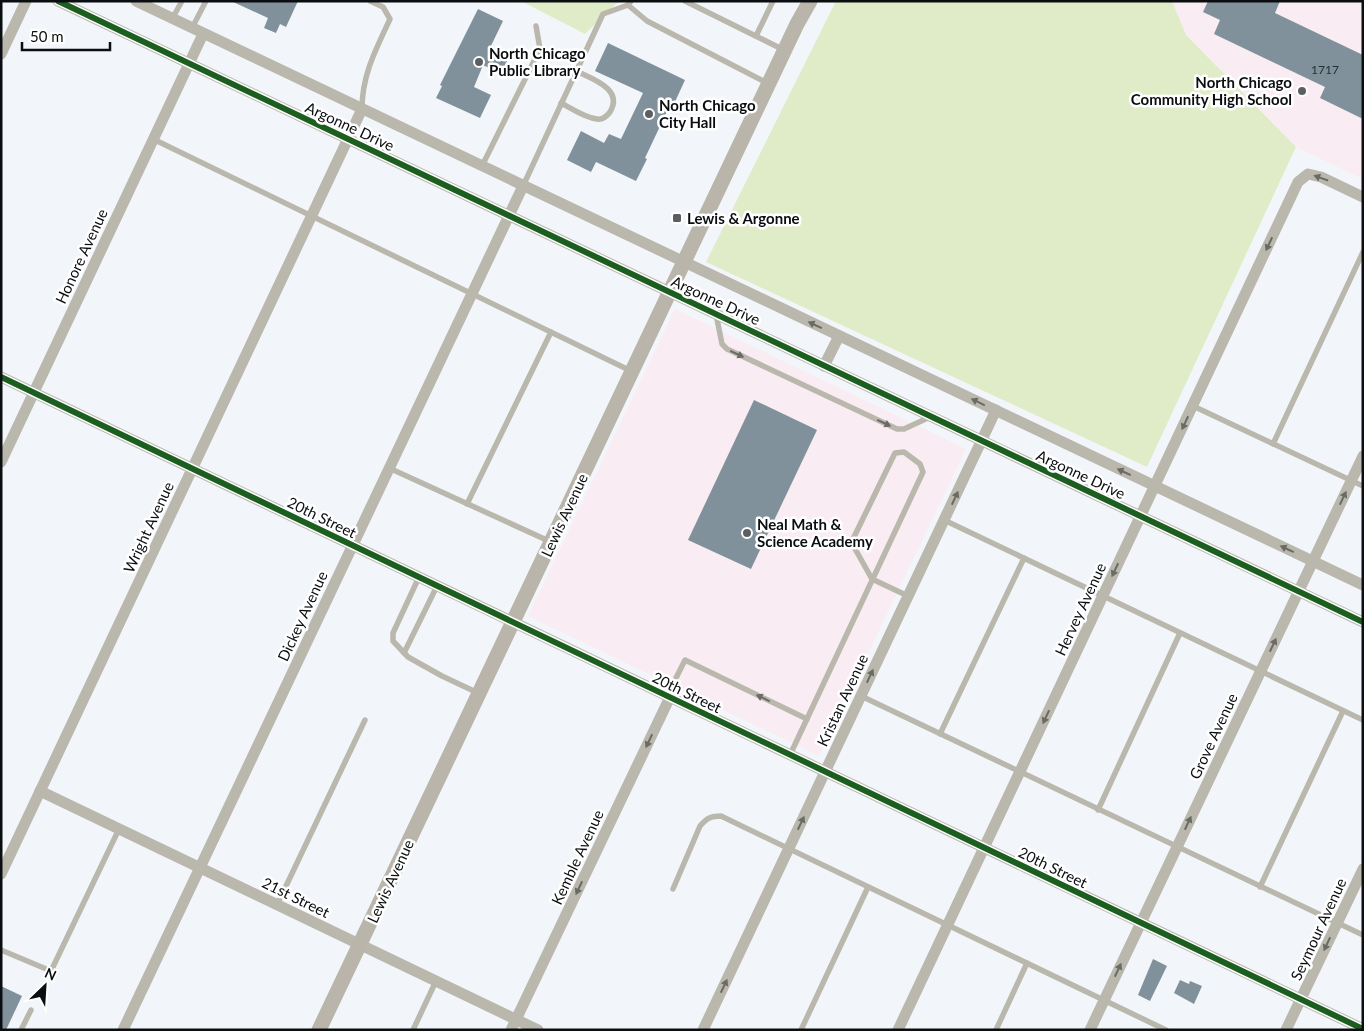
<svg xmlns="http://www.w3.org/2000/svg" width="1364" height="1031" viewBox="0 0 1364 1031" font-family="Lato,sans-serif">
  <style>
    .commercial { fill: #f9ecf2 }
    .green { fill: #e0ecc7 }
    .building { fill: #81919b }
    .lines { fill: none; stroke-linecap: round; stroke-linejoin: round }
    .service { stroke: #bab7ad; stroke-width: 5.5 }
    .minor { stroke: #bab7ad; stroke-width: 11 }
    .secondary { stroke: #b9b5aa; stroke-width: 15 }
    .cycleway-casing { stroke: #fff; stroke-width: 9 }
    .cycleway { stroke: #1b5e20; stroke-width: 6 }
    .oneway { fill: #6b6b66 }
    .poi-dot { fill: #5c5f62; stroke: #fff; stroke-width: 2 }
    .labels { text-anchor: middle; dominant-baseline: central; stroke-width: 5; stroke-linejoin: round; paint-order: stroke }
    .number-label { font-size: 12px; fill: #282f33 }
    .poi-label { font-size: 15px; font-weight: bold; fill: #0b0e10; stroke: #fff; text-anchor: start }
    .street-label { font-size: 15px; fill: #0b0e10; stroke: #fff }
  </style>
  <rect width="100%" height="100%" fill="#f2f6fa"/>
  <g class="commercial">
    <polygon points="1172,1 1363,1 1363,179 1296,147 1186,35"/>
    <polygon points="675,309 966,449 819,756 528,616"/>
  </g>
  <g class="green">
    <polygon points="521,1 619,1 585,34"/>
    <polygon points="836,1 1172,1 1186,35 1296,147 1147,467 706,262"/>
  </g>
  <g class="building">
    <polygon points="231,1 298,1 286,27 280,24 276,33 264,28 268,18"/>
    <polygon points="1208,1 1280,1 1275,13 1363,55 1363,119 1320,98 1325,87 1214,34 1220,20 1203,12"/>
    <polygon points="478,9 503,21 489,50 508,59 501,74 483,65 474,87 491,95 480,118 436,98 442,86 440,85"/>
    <polygon points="608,43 685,80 674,104 671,103 645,158 647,159 636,181 596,162 591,172 567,160 581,131 604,143 609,134 621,139 643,93 595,71"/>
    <polygon points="754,400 817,430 751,569 688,540"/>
    <polygon points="1153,959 1167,966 1150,1001 1138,995"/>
    <polygon points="1180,980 1189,984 1190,981 1202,986 1194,1004 1174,993"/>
    <polygon points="1,986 22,996 6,1030 1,1030"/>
  </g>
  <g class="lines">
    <g class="service">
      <polyline points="685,1 784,50"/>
      <polyline points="628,5 647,21 767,83"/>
      <polyline points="172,19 182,1"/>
      <polyline points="192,28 206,1"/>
      <polyline points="756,36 773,1"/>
      <path d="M561,103c10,5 24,15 36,16 5,1 10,-3 13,-7 14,-23 -18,-33 -34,-41"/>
      <path d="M362,109c0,-34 14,-60 28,-90l-7,-12 -13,-6"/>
      <polyline points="153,139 631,371"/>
      <polyline points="482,166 540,49 536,26"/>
      <polyline points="523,186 603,14 628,5 631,1"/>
      <polyline points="716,314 722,344 727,349 897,429 904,429 930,417"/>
      <polyline points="1193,406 1363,486"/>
      <polyline points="1273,444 1363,252"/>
      <polyline points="389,468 551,542"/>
      <polyline points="467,504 551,332"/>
      <polyline points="944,520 1363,720"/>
      <polyline points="419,577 393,633 393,641 408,657 442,676 478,693"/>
      <polyline points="404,653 437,586"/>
      <polyline points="861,696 1363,935"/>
      <polyline points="670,697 675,680 685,660 807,719"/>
      <polyline points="940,734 1024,558"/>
      <path d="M790,755c44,-94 88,-188 133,-283l-3,-8 -16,-12 -9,1 -42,86 1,8 18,32 36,17"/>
      <polyline points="1098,810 1180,633"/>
      <polyline points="1260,887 1343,711"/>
      <path d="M673,889l27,-63c7,-8 11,-10 21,-10l445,214"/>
      <polyline points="277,905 365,720"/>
      <polyline points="1,950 51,971 119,829"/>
      <polyline points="21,1030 31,1010"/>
      <polyline points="413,1030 436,981"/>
      <polyline points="801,1030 868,887"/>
      <polyline points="996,1030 1027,963"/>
    </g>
    <g class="minor">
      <polyline points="58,1 1363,622"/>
      <polyline points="136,1 1363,585"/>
      <polyline points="1,54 26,1"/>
      <polyline points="824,366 839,336"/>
      <polyline points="1,377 1363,1029"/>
      <polyline points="1,462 203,34"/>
      <polyline points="40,791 538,1030"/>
      <polyline points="1,874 362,109"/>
      <polyline points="123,1030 523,186"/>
      <polyline points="511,1030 670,697"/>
      <polyline points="703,1030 996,410"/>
      <polyline points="898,1030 1298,182 1308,174 1321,177 1363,197"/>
      <polyline points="1090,1030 1363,456"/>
      <polyline points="1286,1030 1363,869"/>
    </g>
    <polyline class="secondary" points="319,1030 797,24 810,1"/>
    <defs>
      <g id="cycleway">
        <polyline points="58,1 1363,622"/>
        <polyline points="1,377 1363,1029"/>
      </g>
    </defs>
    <use href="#cycleway" class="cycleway-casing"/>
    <use href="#cycleway" class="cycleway"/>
  </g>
  <defs><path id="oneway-solid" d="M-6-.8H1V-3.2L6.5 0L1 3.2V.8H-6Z" transform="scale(1.25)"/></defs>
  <g class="oneway">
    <use href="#oneway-solid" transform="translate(1321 178) rotate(-161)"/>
    <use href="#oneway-solid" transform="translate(1269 244) rotate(115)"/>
    <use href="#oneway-solid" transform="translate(815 325) rotate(-155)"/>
    <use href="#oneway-solid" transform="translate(737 354) rotate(25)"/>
    <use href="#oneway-solid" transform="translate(978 402) rotate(-154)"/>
    <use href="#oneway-solid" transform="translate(884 423) rotate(25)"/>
    <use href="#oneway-solid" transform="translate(1185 423) rotate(115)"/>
    <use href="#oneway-solid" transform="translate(1124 472) rotate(-155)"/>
    <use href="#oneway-solid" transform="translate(955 498) rotate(-65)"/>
    <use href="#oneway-solid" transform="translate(1343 498) rotate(-65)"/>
    <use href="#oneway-solid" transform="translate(1287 549) rotate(-155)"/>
    <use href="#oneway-solid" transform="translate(1115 570) rotate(115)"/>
    <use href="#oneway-solid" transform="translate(1273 645) rotate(-65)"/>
    <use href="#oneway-solid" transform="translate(870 676) rotate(-65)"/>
    <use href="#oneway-solid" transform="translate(763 698) rotate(-154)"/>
    <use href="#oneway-solid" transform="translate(1046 717) rotate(115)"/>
    <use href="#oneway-solid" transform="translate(649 741) rotate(115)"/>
    <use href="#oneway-solid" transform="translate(801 823) rotate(-65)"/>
    <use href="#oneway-solid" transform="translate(1188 823) rotate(-65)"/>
    <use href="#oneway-solid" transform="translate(579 888) rotate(115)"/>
    <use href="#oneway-solid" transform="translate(1327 944) rotate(115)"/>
    <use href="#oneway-solid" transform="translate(1118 970) rotate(-65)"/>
    <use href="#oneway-solid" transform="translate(724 986) rotate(-65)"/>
  </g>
  <g class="poi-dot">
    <circle cx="479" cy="62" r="5"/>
    <circle cx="1302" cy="91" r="5"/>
    <circle cx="649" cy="114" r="5"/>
    <rect x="672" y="213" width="10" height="10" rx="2.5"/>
    <circle cx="747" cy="533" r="5"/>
  </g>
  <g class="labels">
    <g class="number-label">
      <text x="1325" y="69">1717</text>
    </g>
    <g class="poi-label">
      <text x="489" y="53">North Chicago<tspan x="489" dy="17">Public Library</tspan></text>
      <text x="1292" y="82" text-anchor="end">North Chicago<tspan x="1292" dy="17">Community High School</tspan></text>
      <text x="659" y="105">North Chicago<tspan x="659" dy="17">City Hall</tspan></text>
      <text x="687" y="218">Lewis &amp; Argonne</text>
      <text x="757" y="524">Neal Math &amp;<tspan x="757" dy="17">Science Academy</tspan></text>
    </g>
    <g class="street-label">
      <text transform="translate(350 126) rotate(25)">Argonne Drive</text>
      <text transform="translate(81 256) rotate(-65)">Honore Avenue</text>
      <text transform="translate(716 300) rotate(25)">Argonne Drive</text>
      <text transform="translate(1081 474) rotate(25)">Argonne Drive</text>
      <text transform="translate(564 515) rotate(-65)">Lewis Avenue</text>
      <text transform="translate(322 517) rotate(26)">20th Street</text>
      <text transform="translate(148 527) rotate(-65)">Wright Avenue</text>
      <text transform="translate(1080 609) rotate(-65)">Hervey Avenue</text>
      <text transform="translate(302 616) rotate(-65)">Dickey Avenue</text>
      <text transform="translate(687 692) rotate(26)">20th Street</text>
      <text transform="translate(842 700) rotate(-65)">Kristan Avenue</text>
      <text transform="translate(1213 736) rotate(-65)">Grove Avenue</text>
      <text transform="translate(577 857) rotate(-65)">Kemble Avenue</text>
      <text transform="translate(1053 867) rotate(26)">20th Street</text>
      <text transform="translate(390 881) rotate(-65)">Lewis Avenue</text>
      <text transform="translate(296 897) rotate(26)">21st Street</text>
      <text transform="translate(1318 929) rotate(-65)">Seymour Avenue</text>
    </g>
  </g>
  <rect width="1364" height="1031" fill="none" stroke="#0b0e10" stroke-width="5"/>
  <g transform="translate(45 986) rotate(25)" stroke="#ffffff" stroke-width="4" paint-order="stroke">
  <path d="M0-4L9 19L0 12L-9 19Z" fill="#0b0e10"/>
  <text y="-8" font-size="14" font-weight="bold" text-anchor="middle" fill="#0b0e10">N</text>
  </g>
  <path d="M22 42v8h88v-8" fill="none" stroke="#0b0e10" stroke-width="2.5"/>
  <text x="30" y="42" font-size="15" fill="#0b0e10" stroke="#ffffff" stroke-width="4" paint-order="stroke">50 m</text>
</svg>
